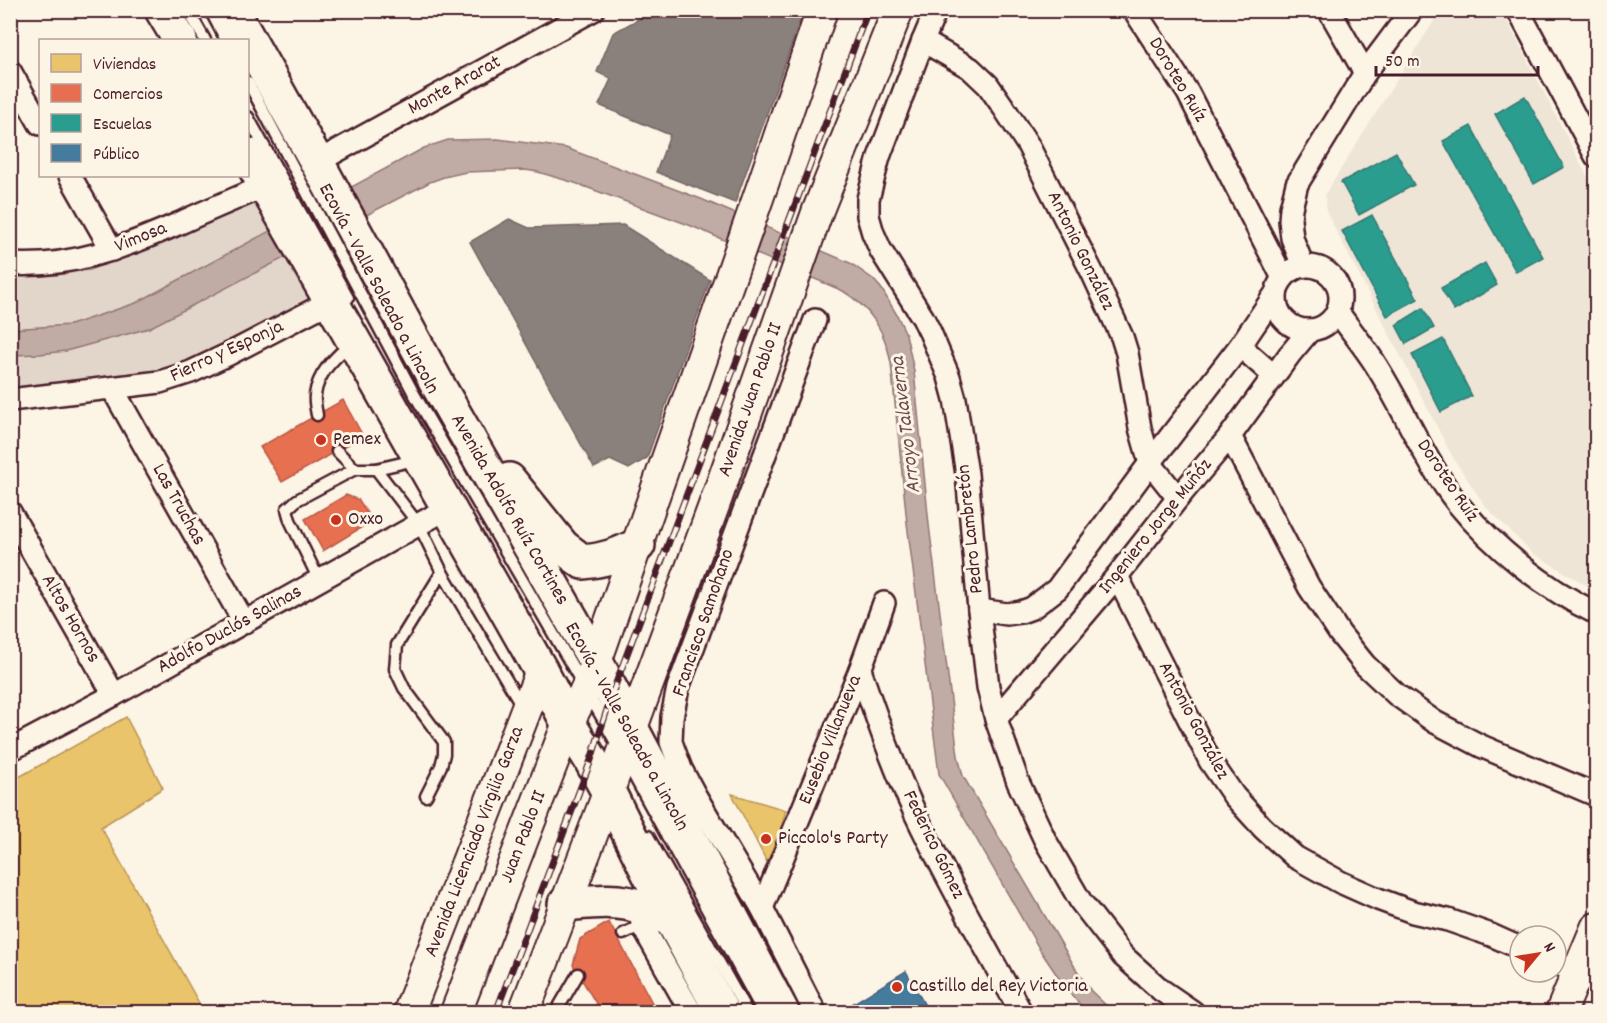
<svg xmlns="http://www.w3.org/2000/svg" width="1607" height="1023" viewBox="0 0 1607 1023" font-family="Dekko,sans-serif">
  <style>
    .built { fill: #eee5d7 }
    .green { fill: #e2d5ca; stroke: #967a7a; stroke-width: 1.5 }
    .water { fill: #c0aca5; stroke: #917474; stroke-width: 1.5 }
    .homes { fill: #e9c46a; stroke: #b99257; stroke-width: 1.5 }
    .shops { fill: #e76f51; stroke: #b85746; stroke-width: 1.5 }
    .schools { fill: #2a9d8f; stroke: #347771; stroke-width: 1.5 }
    .public { fill: #457b9d; stroke: #465f7b; stroke-width: 1.5 }
    .industry { fill: #8a817c; stroke: #776464; stroke-width: 1.5 }
    .lines { fill: none; stroke-linecap: round; stroke-linejoin: round }
    .lane-casing { stroke: #4a1f2b; stroke-width: 15 }
    .street-casing { stroke: #4a1f2b; stroke-width: 26 }
    .secondary-casing { stroke: #4a1f2b; stroke-width: 34 }
    .primary-casing { stroke: #4a1f2b; stroke-width: 38 }
    .lane { stroke: #fcf5e5; stroke-width: 10 }
    .street { stroke: #fcf5e5; stroke-width: 21 }
    .secondary { stroke: #fcf5e5; stroke-width: 30 }
    .primary { stroke: #fcf5e5; stroke-width: 33 }
    .rail-casing { stroke: #4a1f2b; stroke-width: 7 }
    .rail { stroke: #fcf5e5; stroke-width: 4.5; stroke-dasharray: 14; stroke-linecap: butt }
    .poi-dot { fill: #c8321e; stroke: #fcf5e5; stroke-width: 2 }
    .labels { text-anchor: middle; dominant-baseline: central; stroke-width: 6; stroke-linejoin: round; paint-order: stroke }
    .street-label { font-size: 20px; fill: #4a1f2b; stroke: #fcf5e5 }
    .poi-label { font-size: 20px; fill: #4a1f2b; stroke: #fcf5e5; text-anchor: start }
    .water-label { font-size: 21px; font-style: italic; fill: #6d4950; stroke: #fcf5e5 }
  </style>
  <rect width="100%" height="100%" fill="#fcf5e5"/>
  <filter id="ink" filterUnits="userSpaceOnUse"><feTurbulence type="fractalNoise" baseFrequency=".0167" numOctaves="2"/><feDisplacementMap in="SourceGraphic" scale="12" xChannelSelector="R" yChannelSelector="G"/><feConvolveMatrix kernelMatrix="1 2 1 2 8 2 1 2 1" color-interpolation-filters="sRGB"/></filter>
  <g filter="url(#ink)">
    <polygon class="built" points="1440,11 1502,11 1596,193 1596,591 1532,553 1486,507 1453,458 1327,213 1325,194"/>
    <polygon class="green" points="256,195 317,303 189,367 11,395 11,276 90,270"/>
    <path class="water" d="M498,139l68,9 135,51 149,64 23,16 8,9 16,27 9,19 8,37 15,154 29,231 5,20 113,193 15,22 22,21h-26l-20,-22 -27,-40 -101,-176 -32,-251 -16,-160c-6,-32 -20,-55 -48,-72l-154,-66 -114,-42 -37,-11 -13,-2 -59,2 -22,5 -14,5 -281,146 -83,23 -26,3 -29,1v-26l59,-4 66,-22 288,-155 24,-8z"/>
    <g class="homes">
      <polygon points="126,717 163,788 101,827 204,1012 10,1012 10,782"/>
      <polygon points="732,794 786,810 770,868"/>
    </g>
    <g class="shops">
      <polygon points="343,400 363,436 282,482 260,447"/>
      <polygon points="346,495 359,500 372,521 323,551 305,519"/>
      <polygon points="609,922 657,1012 601,1012 573,965 580,939"/>
    </g>
    <g class="schools">
      <polygon points="1525,96 1564,167 1534,184 1495,114"/>
      <polygon points="1471,126 1543,257 1516,272 1443,141"/>
      <polygon points="1396,152 1414,185 1359,215 1341,182"/>
      <polygon points="1372,215 1418,299 1387,316 1342,231"/>
      <polygon points="1485,263 1497,285 1454,311 1441,288"/>
      <polygon points="1423,308 1434,328 1406,344 1396,325"/>
      <polygon points="1443,339 1472,396 1441,412 1412,355"/>
    </g>
    <polygon class="public" points="906,971 928,1011 856,1012 852,1004"/>
    <g class="industry">
      <polygon points="655,10 783,10 801,18 735,203 656,172 670,135 599,105 611,79 597,72 613,33"/>
      <polygon points="509,219 529,228 623,225 710,280 647,458 629,469 610,460 594,468 470,242"/>
    </g>
    <g class="lines">
      <defs>
        <g id="lane">
          <polyline points="188,10 205,40"/>
          <polyline points="210,10 226,40"/>
          <polyline points="248,82 413,392 604,721 763,1012"/>
          <polyline points="248,117 348,298"/>
          <path d="M317,415c-1,-6 -3,-14 -2,-20 3,-23 20,-37 36,-52"/>
          <polyline points="337,451 355,469 376,469 415,460"/>
          <polyline points="376,469 419,525 442,572 522,706"/>
          <polyline points="319,580 290,520 287,509 297,500 355,469"/>
          <polyline points="426,796 441,766 444,754 444,742 404,688 395,669 397,645 442,572"/>
          <polyline points="648,836 747,1012"/>
          <polyline points="623,934 642,925"/>
          <polyline points="556,1012 578,974"/>
        </g>
        <g id="street">
          <polyline points="936,10 923,41 879,157 868,199 868,216 873,233 881,251 923,318 930,332 949,377 955,399 967,474 979,610 988,687 996,719 1018,782 1045,840 1081,902 1123,956 1161,990 1193,1012"/>
          <polyline points="1134,10 1188,93 1283,278"/>
          <polyline points="1329,10 1365,73"/>
          <polyline points="1518,10 1596,156"/>
          <polyline points="923,41 970,68 988,85 1004,108 1028,145 1093,274 1122,337 1127,353 1140,428 1150,463 1178,498"/>
          <polyline points="10,71 40,124"/>
          <polyline points="317,162 593,10"/>
          <polyline points="70,176 112,250"/>
          <path d="M10,264c62,4 115,-17 170,-41 28,-13 57,-25 85,-37"/>
          <polyline points="1303,266 1292,238 1290,220 1291,208 1297,184 1365,73 1412,10"/>
          <circle cx="1308" cy="298" r="32"/>
          <path d="M1337,311c12,17 26,34 37,51 30,46 50,99 84,142 35,43 87,85 138,109"/>
          <polyline points="815,320 678,688 672,717 671,742 681,769 695,795 762,908 815,1012"/>
          <polyline points="1240,346 1274,376"/>
          <polyline points="112,388 244,622"/>
          <polyline points="10,400 160,382 191,372 229,354 331,301"/>
          <polyline points="1230,436 1309,587 1340,634 1365,665 1397,695 1435,722 1481,746 1596,795"/>
          <polyline points="10,512 114,695"/>
          <polyline points="1117,576 1210,761 1234,796 1263,828 1295,857 1340,882 1378,899 1413,912 1448,920 1491,935 1520,948"/>
          <polyline points="979,610 1007,614 1021,612 1032,608 1057,589 1150,463 1240,346 1276,293"/>
          <path d="M860,670c17,49 34,98 56,145 32,67 69,132 105,197"/>
          <polyline points="996,719 1117,576 1178,498 1230,436 1290,354 1310,330"/>
          <polyline points="10,750 114,695 448,508"/>
          <polyline points="640,906 642,925 691,1012"/>
          <polyline points="762,908 860,670 884,603"/>
          <polyline points="1556,963 1596,981"/>
        </g>
        <g id="secondary">
          <polyline points="409,1012 541,671"/>
          <polyline points="456,1012 568,723 586,689 596,662 764,181 822,10"/>
          <polyline points="524,1012 602,809 716,500 818,210 898,10"/>
          <polyline points="1561,1012 1596,928"/>
        </g>
        <g id="primary">
          <polyline points="162,10 180,40"/>
          <polyline points="232,10 317,162 439,387 596,662 782,1012"/>
          <polyline points="248,155 541,671 568,723 591,760 608,791 672,920 722,1012"/>
          <path d="M509,480l54,67 20,15c22,-2 36,-7 55,-17"/>
          <path d="M565,904c25,-2 52,-6 76,3 11,3 21,9 31,13"/>
        </g>
      </defs>
      <use href="#lane" class="lane-casing"/>
      <use href="#street" class="street-casing"/>
      <use href="#secondary" class="secondary-casing"/>
      <use href="#primary" class="primary-casing"/>
      <use href="#lane" class="lane"/>
      <use href="#street" class="street"/>
      <use href="#secondary" class="secondary"/>
      <use href="#primary" class="primary"/>
      <defs>
        <polyline id="rail" points="496,1012 591,760 612,694 868,10"/>
      </defs>
      <use href="#rail" class="rail-casing"/>
      <use href="#rail" class="rail"/>
    </g>
  </g>
  <g class="poi-dot">
    <circle cx="321" cy="440" r="6"/>
    <circle cx="336" cy="520" r="6"/>
    <circle cx="766" cy="839" r="6"/>
    <circle cx="897" cy="987" r="6"/>
  </g>
  <g class="labels">
    <g class="street-label">
      <text transform="translate(1177 80) rotate(59)">Doroteo Ruíz</text>
      <text transform="translate(455 86) rotate(-29)">Monte Ararat</text>
      <text transform="translate(141 238) rotate(-22)">Vimosa</text>
      <text transform="translate(1080 251) rotate(64)">Antonio González</text>
      <text transform="translate(378 289) rotate(62)">Ecovía - Valle Soleado a Lincoln</text>
      <text transform="translate(227 352) rotate(-25)">Fierro y Esponja</text>
      <text transform="translate(751 400) rotate(-71)">Avenida Juan Pablo II</text>
      <text transform="translate(1447 481) rotate(56)">Doroteo Ruíz</text>
      <text transform="translate(178 505) rotate(61)">Las Truchas</text>
      <text transform="translate(509 510) rotate(60)">Avenida Adolfo Ruíz Cortines</text>
      <text transform="translate(1156 527) rotate(-51)">Ingeniero Jorge Muñóz</text>
      <text transform="translate(971 529) rotate(-96)">Pedro Lambretón</text>
      <text transform="translate(70 619) rotate(60)">Altos Hornos</text>
      <text transform="translate(704 623) rotate(-71)">Francisco Samohano</text>
      <text transform="translate(230 630) rotate(-29)">Adolfo Duclós Salinas</text>
      <text transform="translate(1193 721) rotate(62)">Antonio González</text>
      <text transform="translate(626 727) rotate(61)">Ecovía - Valle Soleado a Lincoln</text>
      <text transform="translate(831 740) rotate(-68)">Eusebio Villanueva</text>
      <text transform="translate(524 837) rotate(-69)">Juan Pablo II</text>
      <text transform="translate(475 842) rotate(-69)">Avenida Licenciado Virgilio Garza</text>
      <text transform="translate(933 845) rotate(64)">Federico Gómez</text>
    </g>
    <g class="poi-label">
      <text x="333" y="440">Pemex</text>
      <text x="348" y="520">Oxxo</text>
      <text x="778" y="839">Piccolo's Party</text>
      <text x="909" y="987">Castillo del Rey Victoria</text>
    </g>
    <g class="water-label">
      <text transform="translate(907 425) rotate(-97)">Arroyo Talaverna</text>
    </g>
  </g>
  <rect width="1607" height="1023" fill="none" stroke="#fcf5e5" stroke-width="36"/>
  <rect x="18" y="18" width="1571" height="987" fill="none" stroke="#4a1f2b" stroke-width="2" filter="url(#ink)"/>
  <rect x="39" y="39" width="210" height="138" fill="#fcf5e5" stroke="#b59f9b" stroke-width="1.5"/>
  <rect x="51" y="54" width="30" height="18" fill="#e9c46a" stroke="#b59f9b" stroke-width="1.5"/>
  <text x="93" y="69" font-size="18" fill="#4a1f2b">Viviendas</text>
  <rect x="51" y="84" width="30" height="18" fill="#e76f51" stroke="#b59f9b" stroke-width="1.5"/>
  <text x="93" y="99" font-size="18" fill="#4a1f2b">Comercios</text>
  <rect x="51" y="114" width="30" height="18" fill="#2a9d8f" stroke="#b59f9b" stroke-width="1.5"/>
  <text x="93" y="129" font-size="18" fill="#4a1f2b">Escuelas</text>
  <rect x="51" y="144" width="30" height="18" fill="#457b9d" stroke="#b59f9b" stroke-width="1.5"/>
  <text x="93" y="159" font-size="18" fill="#4a1f2b">Público</text>
  <g transform="translate(1538 954) rotate(60)"><circle r="28" fill="#fcf5e5" stroke="#b59f9b" stroke-width="1.5"/>
  <path d="M0-4.5L10 22L0 15L-10 22Z" fill="#c8321e"/>
  <text y="-9" font-size="16" font-weight="bold" text-anchor="middle" fill="#4a1f2b">N</text>
  </g>
  <path d="M1376 66v9h162v-9" fill="none" stroke="#4a1f2b" stroke-width="3"/>
  <text x="1385" y="66" font-size="18" fill="#4a1f2b" stroke="#fcf5e5" stroke-width="4.5" paint-order="stroke">50 m</text>
</svg>
